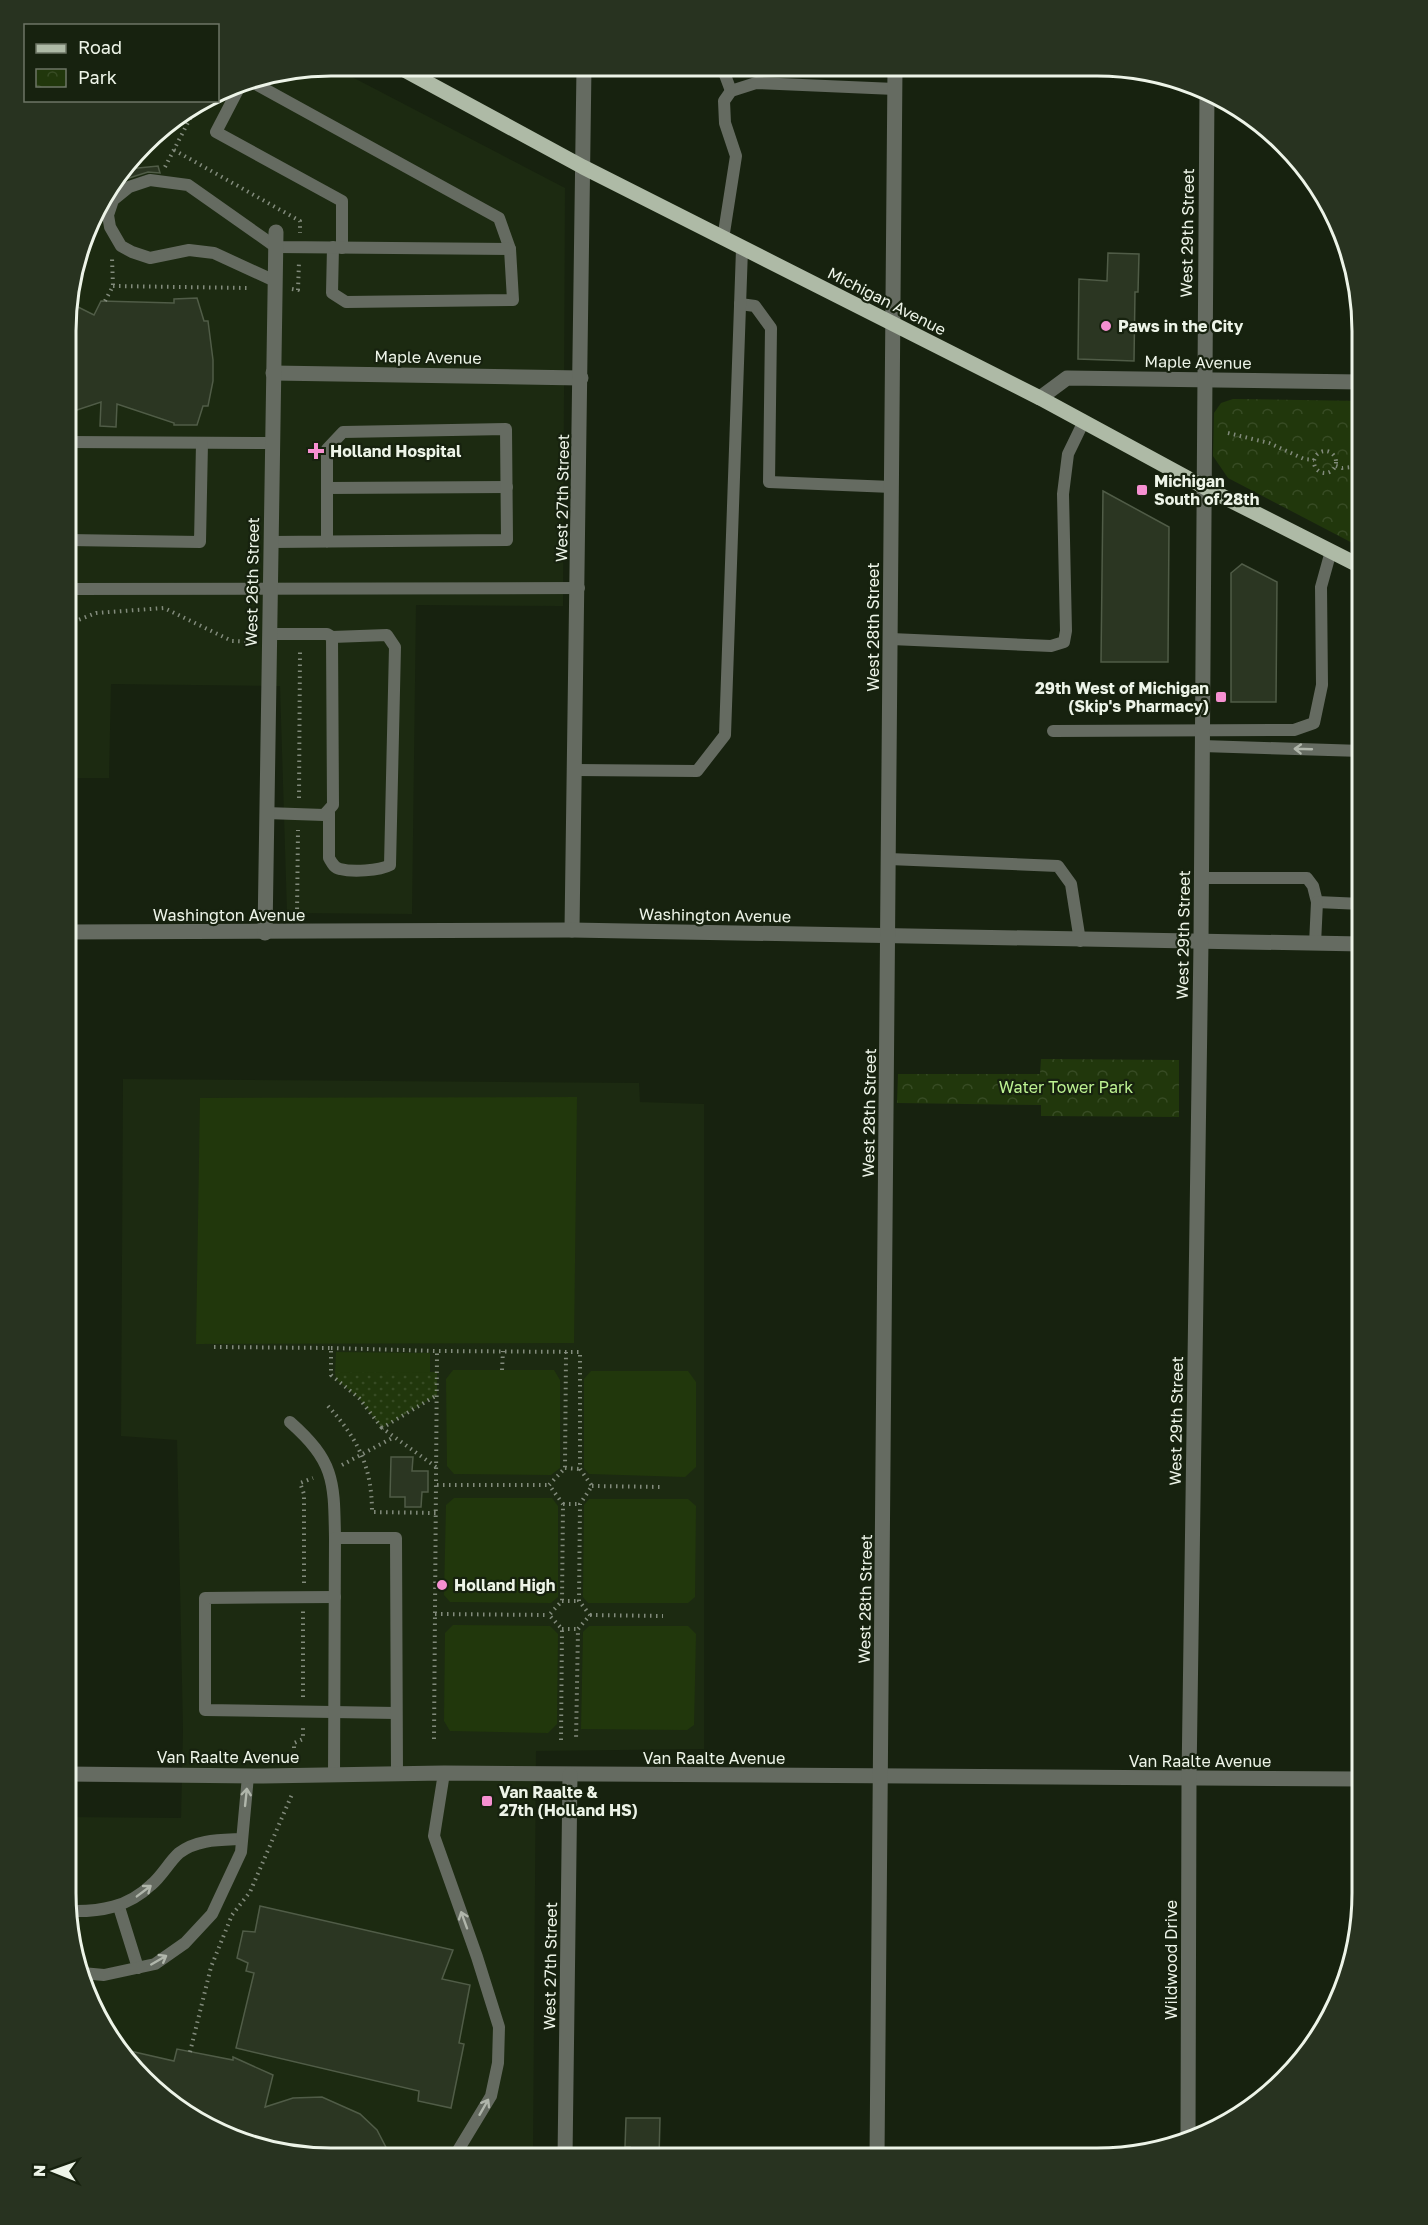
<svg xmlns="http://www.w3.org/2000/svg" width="1428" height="2225" viewBox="0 0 1428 2225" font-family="'Golos Text',sans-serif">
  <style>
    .built { fill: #1c2a11 }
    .grass { fill: url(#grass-dots) }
    .park { fill: url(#park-crowns) }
    .pitch { fill: #21370c }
    .building { fill: #2b3622; stroke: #505c47; stroke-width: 1.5 }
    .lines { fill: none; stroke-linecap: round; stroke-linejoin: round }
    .path { stroke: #828b7c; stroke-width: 4; stroke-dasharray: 1.5 4.5; stroke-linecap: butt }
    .lane { stroke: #656b61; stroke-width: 12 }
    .street { stroke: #656b61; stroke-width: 15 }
    .primary { stroke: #aebaa6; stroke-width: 15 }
    .oneway { stroke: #b0b6ab }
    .poi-dot { fill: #f690d1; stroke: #17220f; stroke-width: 2 }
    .labels { text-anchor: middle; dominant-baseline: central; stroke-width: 4.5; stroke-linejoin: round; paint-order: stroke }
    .street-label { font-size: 16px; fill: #edf4e8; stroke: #17220f }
    .poi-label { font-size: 16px; font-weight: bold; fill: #edf4e8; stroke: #17220f; text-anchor: start }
    .park-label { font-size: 16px; fill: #bdf292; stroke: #17220f }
    .rim { fill: none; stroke: #edf4e8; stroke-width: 3 }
  </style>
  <defs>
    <pattern id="grass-dots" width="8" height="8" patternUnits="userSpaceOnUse" patternTransform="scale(1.5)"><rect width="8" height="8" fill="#21370c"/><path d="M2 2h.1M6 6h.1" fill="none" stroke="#374b24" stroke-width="1.8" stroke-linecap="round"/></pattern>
    <pattern id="park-crowns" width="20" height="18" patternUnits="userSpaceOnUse" patternTransform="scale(1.5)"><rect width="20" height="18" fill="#21370c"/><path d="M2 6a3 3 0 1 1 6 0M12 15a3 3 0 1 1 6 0" fill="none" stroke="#374b24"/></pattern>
  </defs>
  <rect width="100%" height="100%" fill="#17220f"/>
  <g class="built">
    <polygon points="331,66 565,188 563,606 416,605 412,914 287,913 280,686 111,684 109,778 68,778 68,297 94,214 156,132 207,101 218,100 218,94 230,86"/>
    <polygon points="123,1079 639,1083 640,1102 704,1104 704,1749 536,1751 533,2157 297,2157 230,2139 170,2104 121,2055 86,1995 66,1893 66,1817 181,1818 183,1731 177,1440 121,1436"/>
  </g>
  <polygon class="grass" points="335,1372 437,1372 437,1395 382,1428 359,1398 336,1379"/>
  <g class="park">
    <polygon points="1233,399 1362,401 1362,548 1228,478 1213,456 1214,413 1221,403"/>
    <polygon points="1041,1059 1179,1060 1179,1117 1041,1116 1041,1105 897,1103 898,1074 1040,1074"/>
  </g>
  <g class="pitch">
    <polygon points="577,1097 574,1343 196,1344 200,1098"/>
    <polygon points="336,1352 430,1353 430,1373 335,1372"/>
    <polygon points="453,1370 554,1370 560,1380 560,1468 551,1475 454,1474 447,1466 446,1379"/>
    <polygon points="591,1371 688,1371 696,1382 696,1467 685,1477 589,1474 584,1468 584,1379"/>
    <polygon points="454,1498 552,1498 558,1506 558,1597 551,1603 450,1602 444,1595 446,1505"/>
    <polygon points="589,1499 688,1499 696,1506 695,1597 688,1603 588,1603 583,1597 584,1505"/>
    <polygon points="453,1625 550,1626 558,1634 557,1724 548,1733 450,1731 444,1721 445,1633"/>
    <polygon points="589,1626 688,1626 696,1634 694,1725 687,1730 581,1729 583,1632"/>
  </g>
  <g class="building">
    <polygon points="158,166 160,173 148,172 126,179 111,191 128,169"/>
    <polygon points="1108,253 1139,254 1138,292 1135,292 1134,361 1078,359 1079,279 1107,281"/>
    <polygon points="197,298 204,321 208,321 213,360 213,381 208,406 203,406 197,425 174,425 174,423 117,404 116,427 100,426 101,402 68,413 68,302 94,315 101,301 174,303 174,299"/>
    <polygon points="1103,491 1169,527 1168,662 1101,662"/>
    <polygon points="1242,564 1277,582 1276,702 1231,702 1231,573"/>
    <polygon points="391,1457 413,1457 412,1471 428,1471 428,1492 422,1492 421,1507 405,1507 405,1497 390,1497"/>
    <polygon points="260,1906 453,1950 442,1979 470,1985 459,2043 464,2044 451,2108 418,2101 419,2091 236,2048 254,1973 246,1971 248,1963 237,1958 243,1931 255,1932"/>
    <polygon points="117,2048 174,2061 177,2049 233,2060 233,2057 273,2075 265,2107 293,2098 322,2097 360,2114 377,2130 391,2157 297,2157 230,2139 170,2104"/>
    <polygon points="626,2118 660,2118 659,2158 630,2158 630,2147 625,2147"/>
  </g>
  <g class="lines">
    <g class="path">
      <polyline points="174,150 300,221 300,233"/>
      <polyline points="165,167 196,107"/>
      <polyline points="113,286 248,288"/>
      <polyline points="292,289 298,290 299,262"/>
      <polyline points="105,301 113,286 112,258"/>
      <polyline points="1228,433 1269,443 1304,459 1314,460"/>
      <circle cx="1325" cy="462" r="11"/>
      <polyline points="1336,466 1342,468 1362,466"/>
      <polyline points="68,624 96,613 164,608 232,641 255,642"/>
      <polyline points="299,798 300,650"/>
      <polyline points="297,915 298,830"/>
      <polyline points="214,1347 331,1348 331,1375 359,1398 382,1428"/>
      <polyline points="331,1348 437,1351"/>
      <polyline points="502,1370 503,1351"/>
      <path d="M328,1406c30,33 44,61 44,106l64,1"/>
      <polyline points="342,1465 394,1437"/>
      <polyline points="436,1467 382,1428 437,1395"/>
      <polyline points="565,1468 580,1469"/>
      <polyline points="437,1485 549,1485"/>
      <polyline points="592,1486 662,1487"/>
      <polyline points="563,1504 580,1504"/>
      <polyline points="304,1583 304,1494 300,1483 313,1478"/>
      <polyline points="562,1601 579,1601"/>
      <polyline points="435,1614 549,1615"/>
      <polyline points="590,1615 663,1616"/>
      <polyline points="562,1629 578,1629"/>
      <polyline points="303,1697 303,1611"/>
      <polyline points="434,1739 437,1351 580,1352 580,1469 592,1486 580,1504 579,1601 590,1615 578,1629 576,1741"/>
      <polyline points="561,1740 562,1629 549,1615 562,1601 563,1504 549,1485 565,1468 566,1352"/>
      <polyline points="294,1760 294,1743 303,1739 303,1725"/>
      <polyline points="190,2052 211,1967 232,1915 250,1892 293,1792"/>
    </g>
    <g class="lane">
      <polyline points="726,67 725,75 731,91"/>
      <polyline points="252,82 499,218 510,249 513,300 346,302 332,293 333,247"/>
      <polyline points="241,84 216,132 342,201 342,248"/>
      <polyline points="723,239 736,156 725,123 724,101 731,91 756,83 895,89"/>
      <polyline points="275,281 214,253 189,250 150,258 132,252 121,246 110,227 108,215 113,200 129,187 150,180 188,185 276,247 510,249"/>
      <polyline points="740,304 755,306 771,328 769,482 892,487"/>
      <polyline points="68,442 272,443"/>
      <polyline points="327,488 507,487"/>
      <polyline points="68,540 200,542 202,443"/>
      <polyline points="271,542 507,540 506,429 343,432 327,449 327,542"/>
      <polyline points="68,589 579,588"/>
      <polyline points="891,639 1051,646 1064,642 1066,631 1063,494 1068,454 1084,421"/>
      <polyline points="1053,731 1294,730 1314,723 1322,685 1321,587 1331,551"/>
      <polyline points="1202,746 1362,751"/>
      <polyline points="576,770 697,771 725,735 742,249"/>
      <path d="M329,812v46c3,5 5,10 11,11 12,3 39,2 50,-4l5,-218 -8,-12 -55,2"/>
      <polyline points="266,813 324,815 333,805 332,637 327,634 269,634"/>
      <polyline points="889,859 1058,866 1071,884 1080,941"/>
      <polyline points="1201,878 1307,878 1313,886 1317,902 1362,904"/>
      <polyline points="1315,944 1317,902"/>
      <path d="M290,1422c45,40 44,59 45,116"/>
      <polyline points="335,1597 205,1598 205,1710 396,1713"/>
      <polyline points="444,1773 434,1836 477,1957 499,2027 498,2063 491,2096 454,2157"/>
      <polyline points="334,1775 335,1538 396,1538 397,1774"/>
      <polyline points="119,1907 138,1968"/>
      <path d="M69,1911c32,1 59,-4 82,-26 11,-9 18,-23 28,-32 18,-14 42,-13 63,-14"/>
      <polyline points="82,1973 104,1975 155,1964 185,1943 212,1914 241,1852 248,1776"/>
    </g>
    <g class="street">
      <polyline points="273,373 581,378"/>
      <polyline points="1040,398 1067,378 1362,382"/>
      <polyline points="572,930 584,67"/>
      <polyline points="67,932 572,930 1362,944"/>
      <polyline points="265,933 276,232"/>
      <polyline points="66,1774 263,1776 444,1773 1361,1779"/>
      <polyline points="1188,2141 1189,1779 1201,943 1207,91"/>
      <polyline points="565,2158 570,1775"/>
      <polyline points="877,2158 895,68"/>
    </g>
    <polyline class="primary" points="397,66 583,167 1040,398 1204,487 1362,567"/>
  </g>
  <defs><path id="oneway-shaft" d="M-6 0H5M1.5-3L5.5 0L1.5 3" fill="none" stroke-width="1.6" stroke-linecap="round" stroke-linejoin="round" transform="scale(1.5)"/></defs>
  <g class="oneway">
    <use href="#oneway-shaft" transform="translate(1303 749) rotate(-178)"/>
    <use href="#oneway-shaft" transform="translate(246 1797) rotate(-84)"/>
    <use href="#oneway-shaft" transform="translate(144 1891) rotate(-37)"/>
    <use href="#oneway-shaft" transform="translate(464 1920) rotate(-110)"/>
    <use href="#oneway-shaft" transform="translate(159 1960) rotate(-30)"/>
    <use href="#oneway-shaft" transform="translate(484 2107) rotate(-60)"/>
  </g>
  <g class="poi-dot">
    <circle cx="1106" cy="326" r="6"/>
    <path d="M313 442h6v6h6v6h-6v6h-6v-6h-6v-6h6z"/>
    <rect x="1136" y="484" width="12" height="12" rx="3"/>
    <rect x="1215" y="691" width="12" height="12" rx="3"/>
    <circle cx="442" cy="1585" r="6"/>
    <rect x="481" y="1795" width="12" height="12" rx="3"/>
  </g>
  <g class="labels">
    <g class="street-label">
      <text transform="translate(1187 233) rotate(-89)">West 29th Street</text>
      <text transform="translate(887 301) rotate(27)">Michigan Avenue</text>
      <text transform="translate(428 357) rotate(1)">Maple Avenue</text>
      <text transform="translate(1198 362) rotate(1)">Maple Avenue</text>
      <text transform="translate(562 498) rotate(-89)">West 27th Street</text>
      <text transform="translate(252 582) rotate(-89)">West 26th Street</text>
      <text transform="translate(873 627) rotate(-90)">West 28th Street</text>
      <text x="229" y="915">Washington Avenue</text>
      <text transform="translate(715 915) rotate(1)">Washington Avenue</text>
      <text transform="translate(1183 935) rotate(-89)">West 29th Street</text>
      <text transform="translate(869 1113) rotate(-89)">West 28th Street</text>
      <text transform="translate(1176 1421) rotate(-89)">West 29th Street</text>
      <text transform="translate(865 1599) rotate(-89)">West 28th Street</text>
      <text x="228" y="1757">Van Raalte Avenue</text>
      <text x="714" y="1758">Van Raalte Avenue</text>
      <text x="1200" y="1761">Van Raalte Avenue</text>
      <text transform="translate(1171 1960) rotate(-90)">Wildwood Drive</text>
      <text transform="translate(550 1966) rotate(-89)">West 27th Street</text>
    </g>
    <g class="poi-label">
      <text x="1118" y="326">Paws in the City</text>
      <text x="330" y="451">Holland Hospital</text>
      <text x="1154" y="481">Michigan<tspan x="1154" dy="18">South of 28th</tspan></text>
      <text x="1209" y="688" text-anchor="end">29th West of Michigan<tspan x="1209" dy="18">(Skip's Pharmacy)</tspan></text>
      <text x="454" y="1585">Holland High</text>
      <text x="499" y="1792">Van Raalte &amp;<tspan x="499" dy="18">27th (Holland HS)</tspan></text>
    </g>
    <g class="park-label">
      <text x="1066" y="1087">Water Tower Park</text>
    </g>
  </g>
  <path d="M0 0H1428V2225H0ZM331 76H1097A255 255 0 0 1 1352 331V1893A255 255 0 0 1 1097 2148H331A255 255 0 0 1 76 1893V331A255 255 0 0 1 331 76Z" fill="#283320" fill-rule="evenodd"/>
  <path class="rim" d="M331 76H1097A255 255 0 0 1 1352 331V1893A255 255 0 0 1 1097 2148H331A255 255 0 0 1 76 1893V331A255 255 0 0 1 331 76Z"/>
  <rect x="24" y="24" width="195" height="78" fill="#17220f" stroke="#6d7666" stroke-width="1.5"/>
  <rect x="36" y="44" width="30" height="9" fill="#aebaa6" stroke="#6d7666" stroke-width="1.5"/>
  <text x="78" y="54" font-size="18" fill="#edf4e8">Road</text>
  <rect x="36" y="69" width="30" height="18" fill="url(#park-crowns)" stroke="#6d7666" stroke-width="1.5"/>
  <text x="78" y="84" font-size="18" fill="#edf4e8">Park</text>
  <g transform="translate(54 2171) rotate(271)" stroke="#17220f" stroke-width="4.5" paint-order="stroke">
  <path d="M0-4.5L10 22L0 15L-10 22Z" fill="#edf4e8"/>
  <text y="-9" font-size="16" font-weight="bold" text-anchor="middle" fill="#edf4e8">N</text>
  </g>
</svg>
